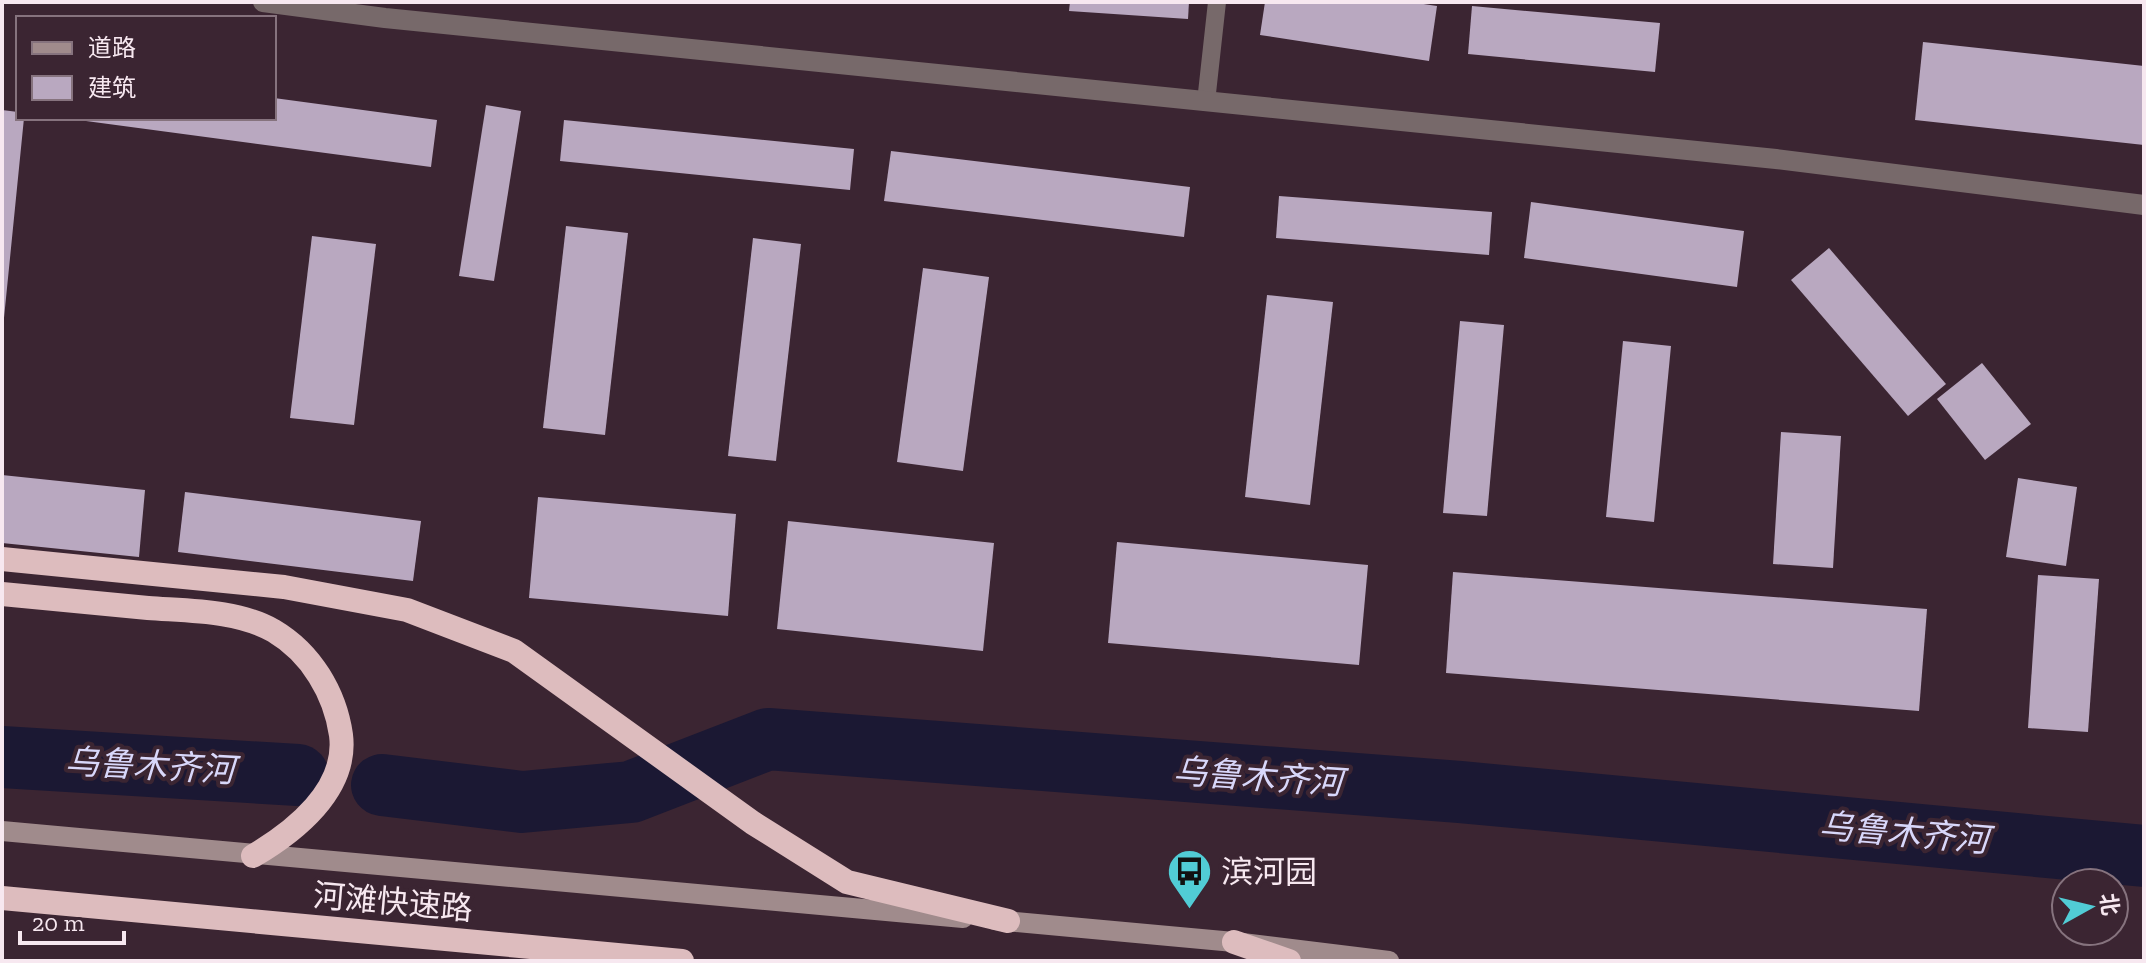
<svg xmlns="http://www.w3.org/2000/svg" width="2146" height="963" viewBox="0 0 2146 963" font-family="'Zilla Slab','Noto Sans SC',serif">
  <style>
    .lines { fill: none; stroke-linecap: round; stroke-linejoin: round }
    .river { stroke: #1b1833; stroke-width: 62 }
    .building { fill: #b9a8c0 }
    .lane { stroke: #77696a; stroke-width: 18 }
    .street { stroke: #77696a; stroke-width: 20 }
    .secondary { stroke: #a08b8c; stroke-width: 20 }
    .highway { stroke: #ddbcbe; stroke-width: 24 }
    .labels { text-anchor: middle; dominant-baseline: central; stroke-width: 8; stroke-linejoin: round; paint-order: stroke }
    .poi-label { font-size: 32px; fill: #f7e8f0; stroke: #3b2532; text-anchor: start }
    .street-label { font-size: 32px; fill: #f7e8f0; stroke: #3b2532 }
    .water-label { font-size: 34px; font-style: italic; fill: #d8d7fa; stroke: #3b2532 }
  </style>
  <rect width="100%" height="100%" fill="#3b2532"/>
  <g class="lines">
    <g class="river">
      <polyline points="2,757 298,775"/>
      <polyline points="382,785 522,802 631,792 768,739 1460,792 2144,856"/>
    </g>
  </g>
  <g class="building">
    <polygon points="1070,2 1189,2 1188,19 1069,11"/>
    <polygon points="1265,2 1410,2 1437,6 1429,61 1260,35"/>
    <polygon points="1472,6 1660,23 1655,72 1468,54"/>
    <polygon points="1923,42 2144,66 2144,145 1915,120"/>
    <polygon points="274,98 437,120 431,167 86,121 274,118"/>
    <polygon points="486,105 521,111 494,281 459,276"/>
    <polygon points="2,110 18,112 18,118 24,118 4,318"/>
    <polygon points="564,120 854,149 850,190 560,161"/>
    <polygon points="891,151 1190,187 1184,237 884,201"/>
    <polygon points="1279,196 1492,212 1489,255 1276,238"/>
    <polygon points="1531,202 1744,231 1737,287 1524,258"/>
    <polygon points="566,226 628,233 605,435 543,428"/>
    <polygon points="312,236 376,244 354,425 290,418"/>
    <polygon points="753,238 801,244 776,461 728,456"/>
    <polygon points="1829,248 1946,384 1908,416 1791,280"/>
    <polygon points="923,268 989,277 963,471 897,462"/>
    <polygon points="1267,295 1333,302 1310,505 1245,497"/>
    <polygon points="1460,321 1504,325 1487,516 1443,513"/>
    <polygon points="1623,341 1671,346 1654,522 1606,517"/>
    <polygon points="1982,363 2031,424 1985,460 1937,399"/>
    <polygon points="1781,432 1841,436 1833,568 1773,564"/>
    <polygon points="2,475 145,490 139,557 2,543"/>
    <polygon points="2018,478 2077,487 2066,566 2006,557"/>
    <polygon points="185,492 421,521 413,581 178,552"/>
    <polygon points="538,497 736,514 728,616 529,598"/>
    <polygon points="788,521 994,543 983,651 777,629"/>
    <polygon points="1117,542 1368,565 1359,665 1108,643"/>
    <polygon points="1453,572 1927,609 1919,711 1446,673"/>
    <polygon points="2038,575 2099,579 2088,732 2028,728"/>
  </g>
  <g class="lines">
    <polyline class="lane" points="1206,102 1217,2"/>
    <polyline class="street" points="263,2 385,18 1776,159 2144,205"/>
    <g class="secondary">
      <polyline points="2,831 963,918"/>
      <polyline points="995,920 1234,942 1389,961"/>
    </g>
    <g class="highway">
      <polyline points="2,559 284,587 407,610 514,651 753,823 847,882 1008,921"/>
      <path d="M2,594c49,5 98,9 146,14 40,3 90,2 126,23 37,22 61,62 67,104 7,55 -47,97 -88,121"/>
      <polyline points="2,898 682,961"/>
      <polyline points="1234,942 1289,961"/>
    </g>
  </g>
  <defs>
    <symbol id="bus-pin" viewBox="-11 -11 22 30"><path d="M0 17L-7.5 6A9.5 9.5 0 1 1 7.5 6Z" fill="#51ccd5" stroke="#3b2532"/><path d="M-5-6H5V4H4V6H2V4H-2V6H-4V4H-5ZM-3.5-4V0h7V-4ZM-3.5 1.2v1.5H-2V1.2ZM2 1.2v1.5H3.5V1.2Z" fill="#111"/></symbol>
  </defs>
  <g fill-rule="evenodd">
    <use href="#bus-pin" x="1164" y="846" width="51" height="69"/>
  </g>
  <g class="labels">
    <g class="poi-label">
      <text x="1221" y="872">滨河园</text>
    </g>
    <g class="street-label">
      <text transform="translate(393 902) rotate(5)">河滩快速路</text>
    </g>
    <g class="water-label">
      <text transform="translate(150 766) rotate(3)">乌鲁木齐河</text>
      <text transform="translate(1258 777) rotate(4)">乌鲁木齐河</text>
      <text transform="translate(1904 833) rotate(5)">乌鲁木齐河</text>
    </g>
  </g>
  <rect width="2146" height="963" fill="none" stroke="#f7e8f0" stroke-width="8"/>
  <rect x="16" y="16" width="260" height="104" fill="#3b2532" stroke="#86737e" stroke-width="2"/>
  <rect x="32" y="42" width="40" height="12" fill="#a08b8c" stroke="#86737e" stroke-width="2"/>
  <text x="88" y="56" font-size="24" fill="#f7e8f0">道路</text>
  <rect x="32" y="76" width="40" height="24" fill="#b9a8c0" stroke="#86737e" stroke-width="2"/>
  <text x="88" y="96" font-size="24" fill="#f7e8f0">建筑</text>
  <g transform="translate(2090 907) rotate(82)"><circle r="38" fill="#3b2532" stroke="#86737e" stroke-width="2"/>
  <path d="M0-6L14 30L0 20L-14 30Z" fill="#51ccd5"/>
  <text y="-12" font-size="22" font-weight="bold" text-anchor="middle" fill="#f7e8f0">北</text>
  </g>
  <path d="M20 931v12h104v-12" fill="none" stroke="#f7e8f0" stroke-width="4"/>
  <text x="32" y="931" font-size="24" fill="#f7e8f0" stroke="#3b2532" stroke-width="6" paint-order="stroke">20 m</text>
</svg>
